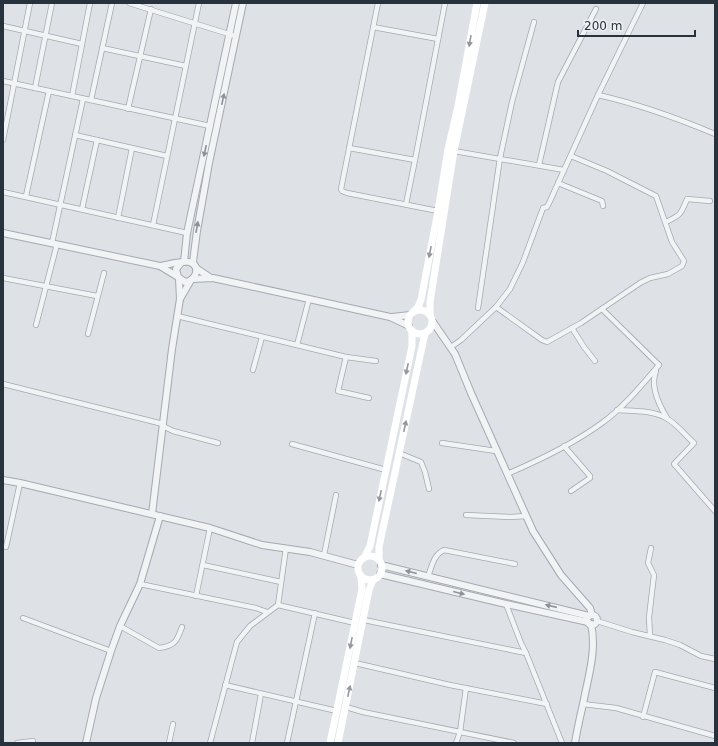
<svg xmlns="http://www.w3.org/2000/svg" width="718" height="746" viewBox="0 0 718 746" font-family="'DejaVu Sans',sans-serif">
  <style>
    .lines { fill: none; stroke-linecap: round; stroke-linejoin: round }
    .minor-casing { stroke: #a4aab0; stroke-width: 6 }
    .tertiary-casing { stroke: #a4aab0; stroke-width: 8 }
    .minor { stroke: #f1f3f5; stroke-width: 4.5 }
    .tertiary { stroke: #f1f3f5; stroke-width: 6 }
    .secondary { stroke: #fff; stroke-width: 7 }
    .oneway { fill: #94989e }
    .oneway2 { fill: #8c9298 }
  </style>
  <rect width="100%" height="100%" fill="#dee2e7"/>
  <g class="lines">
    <defs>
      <g id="minor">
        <polyline points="129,3 232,35"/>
        <polyline points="378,3 341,189 342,191 347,193 438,211"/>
        <polyline points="3,26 82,44"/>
        <polyline points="373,27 438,39"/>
        <polyline points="102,48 186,66"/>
        <polyline points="3,81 210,126"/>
        <polyline points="35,88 52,3"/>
        <path d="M598,95c40,9 79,23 117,39"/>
        <polyline points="72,96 90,3"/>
        <polyline points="91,100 112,3"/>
        <polyline points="128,109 151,9"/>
        <polyline points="75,135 167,156"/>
        <polyline points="3,140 30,3"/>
        <polyline points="349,148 415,160"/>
        <polyline points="454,151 564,170"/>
        <polyline points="539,165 558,82 596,9"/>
        <polyline points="558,183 602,201 603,206"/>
        <polyline points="3,192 187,233"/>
        <polyline points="26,196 49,91"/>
        <polyline points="406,204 415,160 445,3"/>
        <polyline points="82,209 97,140"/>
        <polyline points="118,218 132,148"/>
        <path d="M666,222c15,-7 15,-8 21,-23l23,2"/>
        <polyline points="153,225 199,3"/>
        <polyline points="52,243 83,99"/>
        <polyline points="3,278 97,296"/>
        <polyline points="496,307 542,340 547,342 581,323 640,283 650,278 668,274 682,266 684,261 672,242 656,196 607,171 571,156"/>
        <polyline points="478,308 500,158 512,102 534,22"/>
        <polyline points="602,309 659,365"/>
        <polyline points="177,316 346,357 338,391 369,398"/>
        <polyline points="36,325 57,244"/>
        <polyline points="572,328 584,347 595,361"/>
        <polyline points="88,334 104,273"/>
        <polyline points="297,345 309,299"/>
        <polyline points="451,347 461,340 496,307 510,289 523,262 543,208 547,207 550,201 598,95 643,3"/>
        <polyline points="346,357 376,361"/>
        <polyline points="253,370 262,337"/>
        <path d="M656,371c-6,15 3,34 11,47"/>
        <polyline points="3,384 163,424"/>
        <path d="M617,410c16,1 35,0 49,8 11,6 19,17 28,25l-20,21 41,47"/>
        <polyline points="163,426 173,431 218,443"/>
        <polyline points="442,443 496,451"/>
        <polyline points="292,444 386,470"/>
        <polyline points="564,446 590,476 590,478 571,491"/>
        <polyline points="399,453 421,462 425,472 429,489"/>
        <path d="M507,474c33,-14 66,-30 95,-51 21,-15 40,-38 57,-58"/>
        <polyline points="466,515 510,517 526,516"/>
        <polyline points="6,547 20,483"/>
        <polyline points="324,555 336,495"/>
        <polyline points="203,565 281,582"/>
        <path d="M428,576c4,-9 5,-21 16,-26l71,14"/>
        <polyline points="140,584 256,608 267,612"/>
        <polyline points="196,596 210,528"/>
        <polyline points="506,604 521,643 526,653 562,743"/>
        <polyline points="278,605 286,548"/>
        <polyline points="23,618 111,651"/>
        <polyline points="364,620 526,653"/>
        <polyline points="597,621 632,632 665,640 680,645 701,656 715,659"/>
        <path d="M120,626l39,22c16,-2 18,-7 23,-21"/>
        <polyline points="650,636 649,617 654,575 648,563 651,548"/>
        <polyline points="355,663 450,685 547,704"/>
        <polyline points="225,685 337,711"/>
        <polyline points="583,704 616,708 715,736"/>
        <polyline points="346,707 363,712 514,743"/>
        <polyline points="643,717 655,672 715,688"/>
        <polyline points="17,743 33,741"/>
        <polyline points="169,743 173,724"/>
        <polyline points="210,743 237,642 250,626 278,605 355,623"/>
        <polyline points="252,743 261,694"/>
        <polyline points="287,743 315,613"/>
        <polyline points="456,743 460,732 466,688"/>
      </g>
      <g id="tertiary">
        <polyline points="3,233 160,266 178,277"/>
        <polyline points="184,262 187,233 236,3"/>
        <polyline points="194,265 193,262 197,231 209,163 243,3"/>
        <path d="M160,266c7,-1 23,-6 29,-4 13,3 7,19 -4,20l-7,-5 -2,-8 5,-6"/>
        <polyline points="196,268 211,278"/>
        <polyline points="193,279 213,278 300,297 390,317 409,326"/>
        <polyline points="180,299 191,280"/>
        <polyline points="392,317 410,315"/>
        <polyline points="433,322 455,354 471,393 533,531 561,575 590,608 592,615"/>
        <polyline points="3,480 20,483 210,528 262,545 310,552 358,565"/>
        <polyline points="152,514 172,349 180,299 179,279"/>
        <polyline points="381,565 589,616"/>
        <polyline points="380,574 506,604 588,622"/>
        <circle cx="592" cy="620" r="5"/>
        <polyline points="86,743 96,698 111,651 120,626 140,584 160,516"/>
        <path d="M575,743c2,-13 5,-26 8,-39 5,-26 14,-54 8,-80"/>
      </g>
    </defs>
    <use href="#minor" class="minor-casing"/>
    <use href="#tertiary" class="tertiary-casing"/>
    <use href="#minor" class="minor"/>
    <use href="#tertiary" class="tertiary"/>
    <g class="secondary">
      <circle cx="420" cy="322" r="12"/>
      <polyline points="414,311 418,307 421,300 438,211 448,149 458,106 477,3"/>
      <polyline points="430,314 430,302 454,151 485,3"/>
      <circle cx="370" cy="568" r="12"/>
      <polyline points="364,558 370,546 412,346 412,331"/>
      <polyline points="379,560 379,547 425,333"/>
      <polyline points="330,743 362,589 361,577"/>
      <polyline points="338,743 369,590 373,580"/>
    </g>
  </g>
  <defs><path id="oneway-solid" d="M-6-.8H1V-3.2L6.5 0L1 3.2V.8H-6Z"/></defs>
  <g class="oneway">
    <use href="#oneway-solid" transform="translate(470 41) rotate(100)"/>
    <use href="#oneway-solid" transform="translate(430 252) rotate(101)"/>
    <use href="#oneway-solid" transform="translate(407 369) rotate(102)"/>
    <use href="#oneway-solid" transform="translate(405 426) rotate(-78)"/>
    <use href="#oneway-solid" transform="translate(380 496) rotate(102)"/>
    <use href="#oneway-solid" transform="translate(351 643) rotate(101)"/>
    <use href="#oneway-solid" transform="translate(349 691) rotate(-78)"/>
  </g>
  <g class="oneway2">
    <use href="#oneway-solid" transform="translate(223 99) rotate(-78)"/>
    <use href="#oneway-solid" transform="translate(205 151) rotate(102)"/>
    <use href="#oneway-solid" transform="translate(197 227) rotate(-80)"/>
    <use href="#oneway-solid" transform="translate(411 572) rotate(-166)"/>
    <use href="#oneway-solid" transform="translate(459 593) rotate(14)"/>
    <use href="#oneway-solid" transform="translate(551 606) rotate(-167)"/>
  </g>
  <rect width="718" height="746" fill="none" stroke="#28323c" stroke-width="8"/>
  <path d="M578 30v6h117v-6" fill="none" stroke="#28323c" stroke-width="2"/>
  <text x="584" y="30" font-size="12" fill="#28323c" stroke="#edf1f4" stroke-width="3" paint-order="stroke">200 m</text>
</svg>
